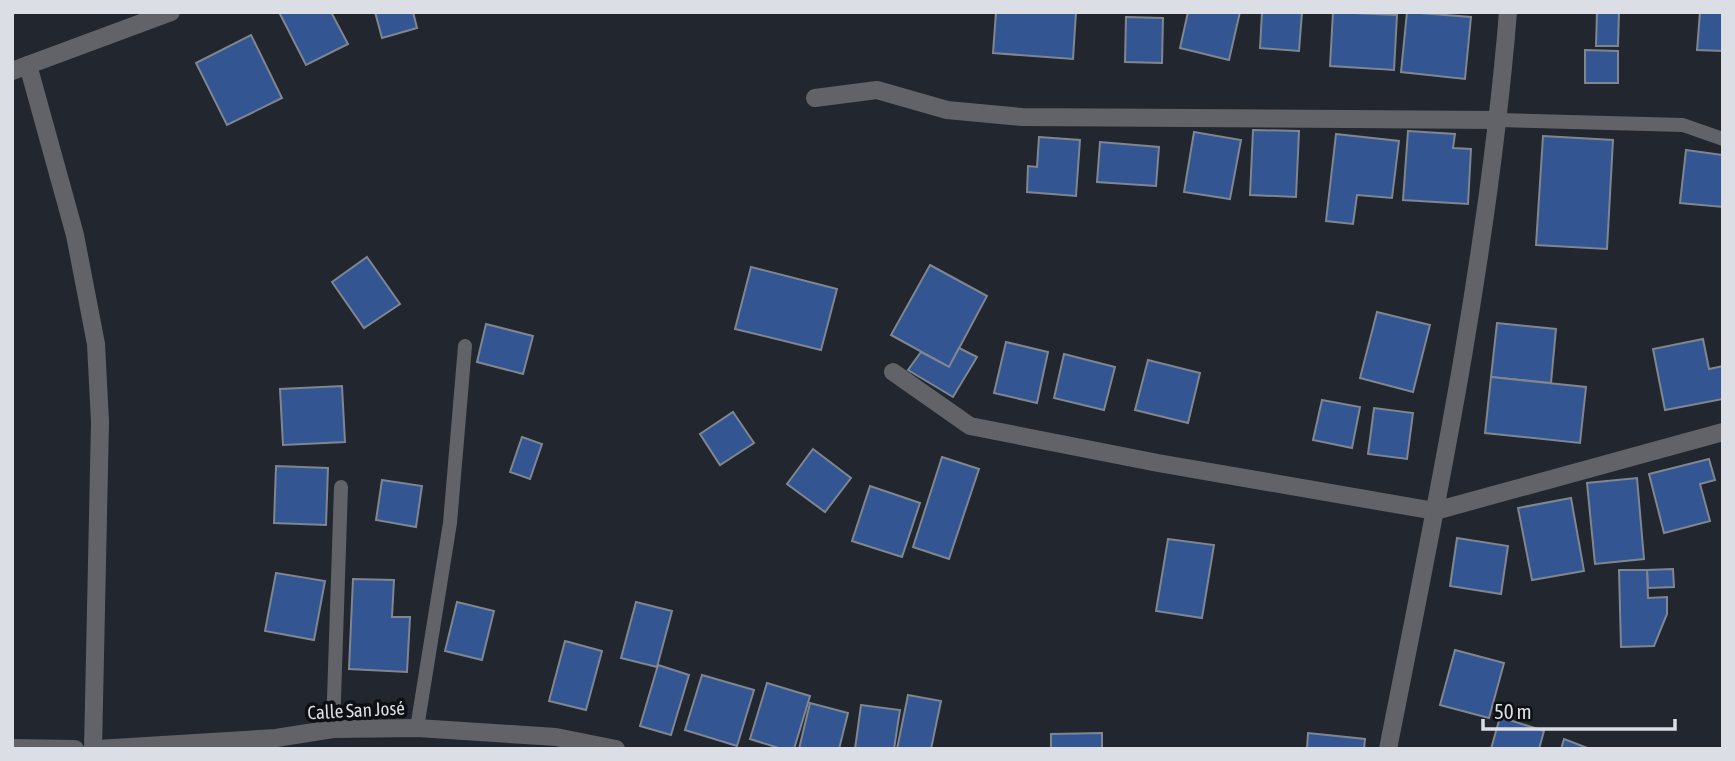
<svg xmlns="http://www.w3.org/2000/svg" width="1735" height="761" viewBox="0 0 1735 761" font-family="'Asap Condensed',sans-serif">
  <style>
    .building { fill: #335591; stroke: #7f8690; stroke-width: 2 }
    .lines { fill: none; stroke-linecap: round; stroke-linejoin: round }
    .service { stroke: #616368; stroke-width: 14 }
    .minor { stroke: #616368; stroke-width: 18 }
    .labels { text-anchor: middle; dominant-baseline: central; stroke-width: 7; stroke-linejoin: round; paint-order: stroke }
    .street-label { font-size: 19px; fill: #dbdee4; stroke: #0d0f13 }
  </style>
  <rect width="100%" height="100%" fill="#21262f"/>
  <g class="building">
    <polygon points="279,12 331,12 348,44 306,65"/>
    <polygon points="375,12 413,12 417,28 382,38"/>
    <polygon points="996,12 1076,12 1073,59 993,53"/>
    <polygon points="1188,12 1240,12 1229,60 1180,48"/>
    <polygon points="1262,12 1302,12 1299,51 1260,48"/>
    <polygon points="1333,12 1397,15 1394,70 1330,66"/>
    <polygon points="1407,12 1471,17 1465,79 1401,72"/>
    <polygon points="1597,12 1619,12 1618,46 1596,46"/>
    <polygon points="1700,12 1723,12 1723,51 1697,50"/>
    <polygon points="1126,17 1163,18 1162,63 1125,62"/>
    <polygon points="251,35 282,98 227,125 196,63"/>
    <polygon points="1585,50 1618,51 1618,83 1585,83"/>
    <polygon points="1253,130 1299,131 1296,197 1250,195"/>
    <polygon points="1408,131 1455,134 1453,148 1471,149 1468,204 1403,200"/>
    <polygon points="1194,132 1241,140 1230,199 1184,192"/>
    <polygon points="1336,134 1399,141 1392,198 1357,195 1353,224 1326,221"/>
    <polygon points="1543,136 1613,140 1607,249 1536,245"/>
    <polygon points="1039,137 1080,140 1076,196 1027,192 1028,166 1037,167"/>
    <polygon points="1100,142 1159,147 1156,186 1097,182"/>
    <polygon points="1686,150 1723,155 1723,207 1680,203"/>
    <polygon points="367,257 400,304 364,328 332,282"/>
    <polygon points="930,265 987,296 949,367 891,335"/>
    <polygon points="751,267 837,289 821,350 735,329"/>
    <polygon points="1377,312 1430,325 1413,392 1360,378"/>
    <polygon points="1497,323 1556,329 1551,383 1491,377"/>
    <polygon points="486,324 533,336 523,374 477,362"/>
    <polygon points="1703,339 1709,369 1723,366 1723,399 1665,410 1653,349"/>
    <polygon points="1006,342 1048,352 1037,403 994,393"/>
    <polygon points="959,348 977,357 953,397 908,370 921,352 949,367"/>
    <polygon points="1064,354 1115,367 1104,410 1054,398"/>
    <polygon points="1148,360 1200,373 1188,423 1135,410"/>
    <polygon points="1491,377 1586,387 1580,443 1485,433"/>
    <polygon points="342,386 345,442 283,445 280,389"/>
    <polygon points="1322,400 1360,407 1352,448 1313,440"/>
    <polygon points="1374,408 1413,413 1407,459 1368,454"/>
    <polygon points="733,412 754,443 720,465 700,434"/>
    <polygon points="522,437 542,444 530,479 510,472"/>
    <polygon points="813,449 851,478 825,512 787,484"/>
    <polygon points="942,457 979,469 949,559 913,547"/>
    <polygon points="1709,459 1715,480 1700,484 1710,521 1664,533 1649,474"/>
    <polygon points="276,466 328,468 326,525 274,523"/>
    <polygon points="1637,478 1644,559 1595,564 1587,483"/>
    <polygon points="382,480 422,486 416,527 376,520"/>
    <polygon points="870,486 920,503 902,557 852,541"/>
    <polygon points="1571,498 1584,571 1532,580 1518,508"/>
    <polygon points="1457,538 1508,546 1501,594 1450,586"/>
    <polygon points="1168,539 1214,545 1202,618 1156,611"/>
    <polygon points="1673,569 1674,587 1648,588 1647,570"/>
    <polygon points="1619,570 1647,570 1648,598 1667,597 1667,614 1654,646 1621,647"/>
    <polygon points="276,573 325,581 314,640 265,631"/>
    <polygon points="353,579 394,580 392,617 410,617 407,672 349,669"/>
    <polygon points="457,602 494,611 482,660 445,651"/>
    <polygon points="636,602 672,611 657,667 621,658"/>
    <polygon points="565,641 602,651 586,710 549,701"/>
    <polygon points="1455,650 1504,663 1489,718 1440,705"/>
    <polygon points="658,665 689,675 671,735 640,726"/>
    <polygon points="702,675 754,690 737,746 685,730"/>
    <polygon points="767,683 810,696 794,749 782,749 750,739"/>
    <polygon points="908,695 941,701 931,749 897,749"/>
    <polygon points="810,703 848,713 839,749 799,749"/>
    <polygon points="861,705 900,710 894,749 855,749"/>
    <polygon points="1500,717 1544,731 1539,749 1491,749"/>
    <polygon points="1102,733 1102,749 1051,749 1051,734"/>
    <polygon points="1308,733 1365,739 1364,749 1307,749"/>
    <polygon points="1564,739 1590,749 1561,749"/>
  </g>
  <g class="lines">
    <g class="service">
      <polyline points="1499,120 1683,125 1723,139"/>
      <polyline points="417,728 450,523 465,346"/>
      <polyline points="333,729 341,487"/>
    </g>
    <g class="minor">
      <polyline points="28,65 75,235 96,344 100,422 93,749"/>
      <polyline points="12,71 171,12"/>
      <polyline points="815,98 877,90 947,110 1022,117 1499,120"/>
      <polyline points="893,372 970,426 1158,463 1435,511 1723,432"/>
      <polyline points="12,748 75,749"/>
      <polyline points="97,749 276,738 333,729 417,728 556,737 616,749"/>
      <path d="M1388,749c48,-242 100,-491 120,-737"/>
    </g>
  </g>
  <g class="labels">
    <g class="street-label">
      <text transform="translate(356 710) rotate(-3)">Calle San José</text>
    </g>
  </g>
  <rect width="1735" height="761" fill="none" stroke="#dbdee4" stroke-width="28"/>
  <path d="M1483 719v10h192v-10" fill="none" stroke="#dbdee4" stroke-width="3.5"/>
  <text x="1494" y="719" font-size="21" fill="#dbdee4" stroke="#0d0f13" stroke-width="5" paint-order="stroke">50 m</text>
</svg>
